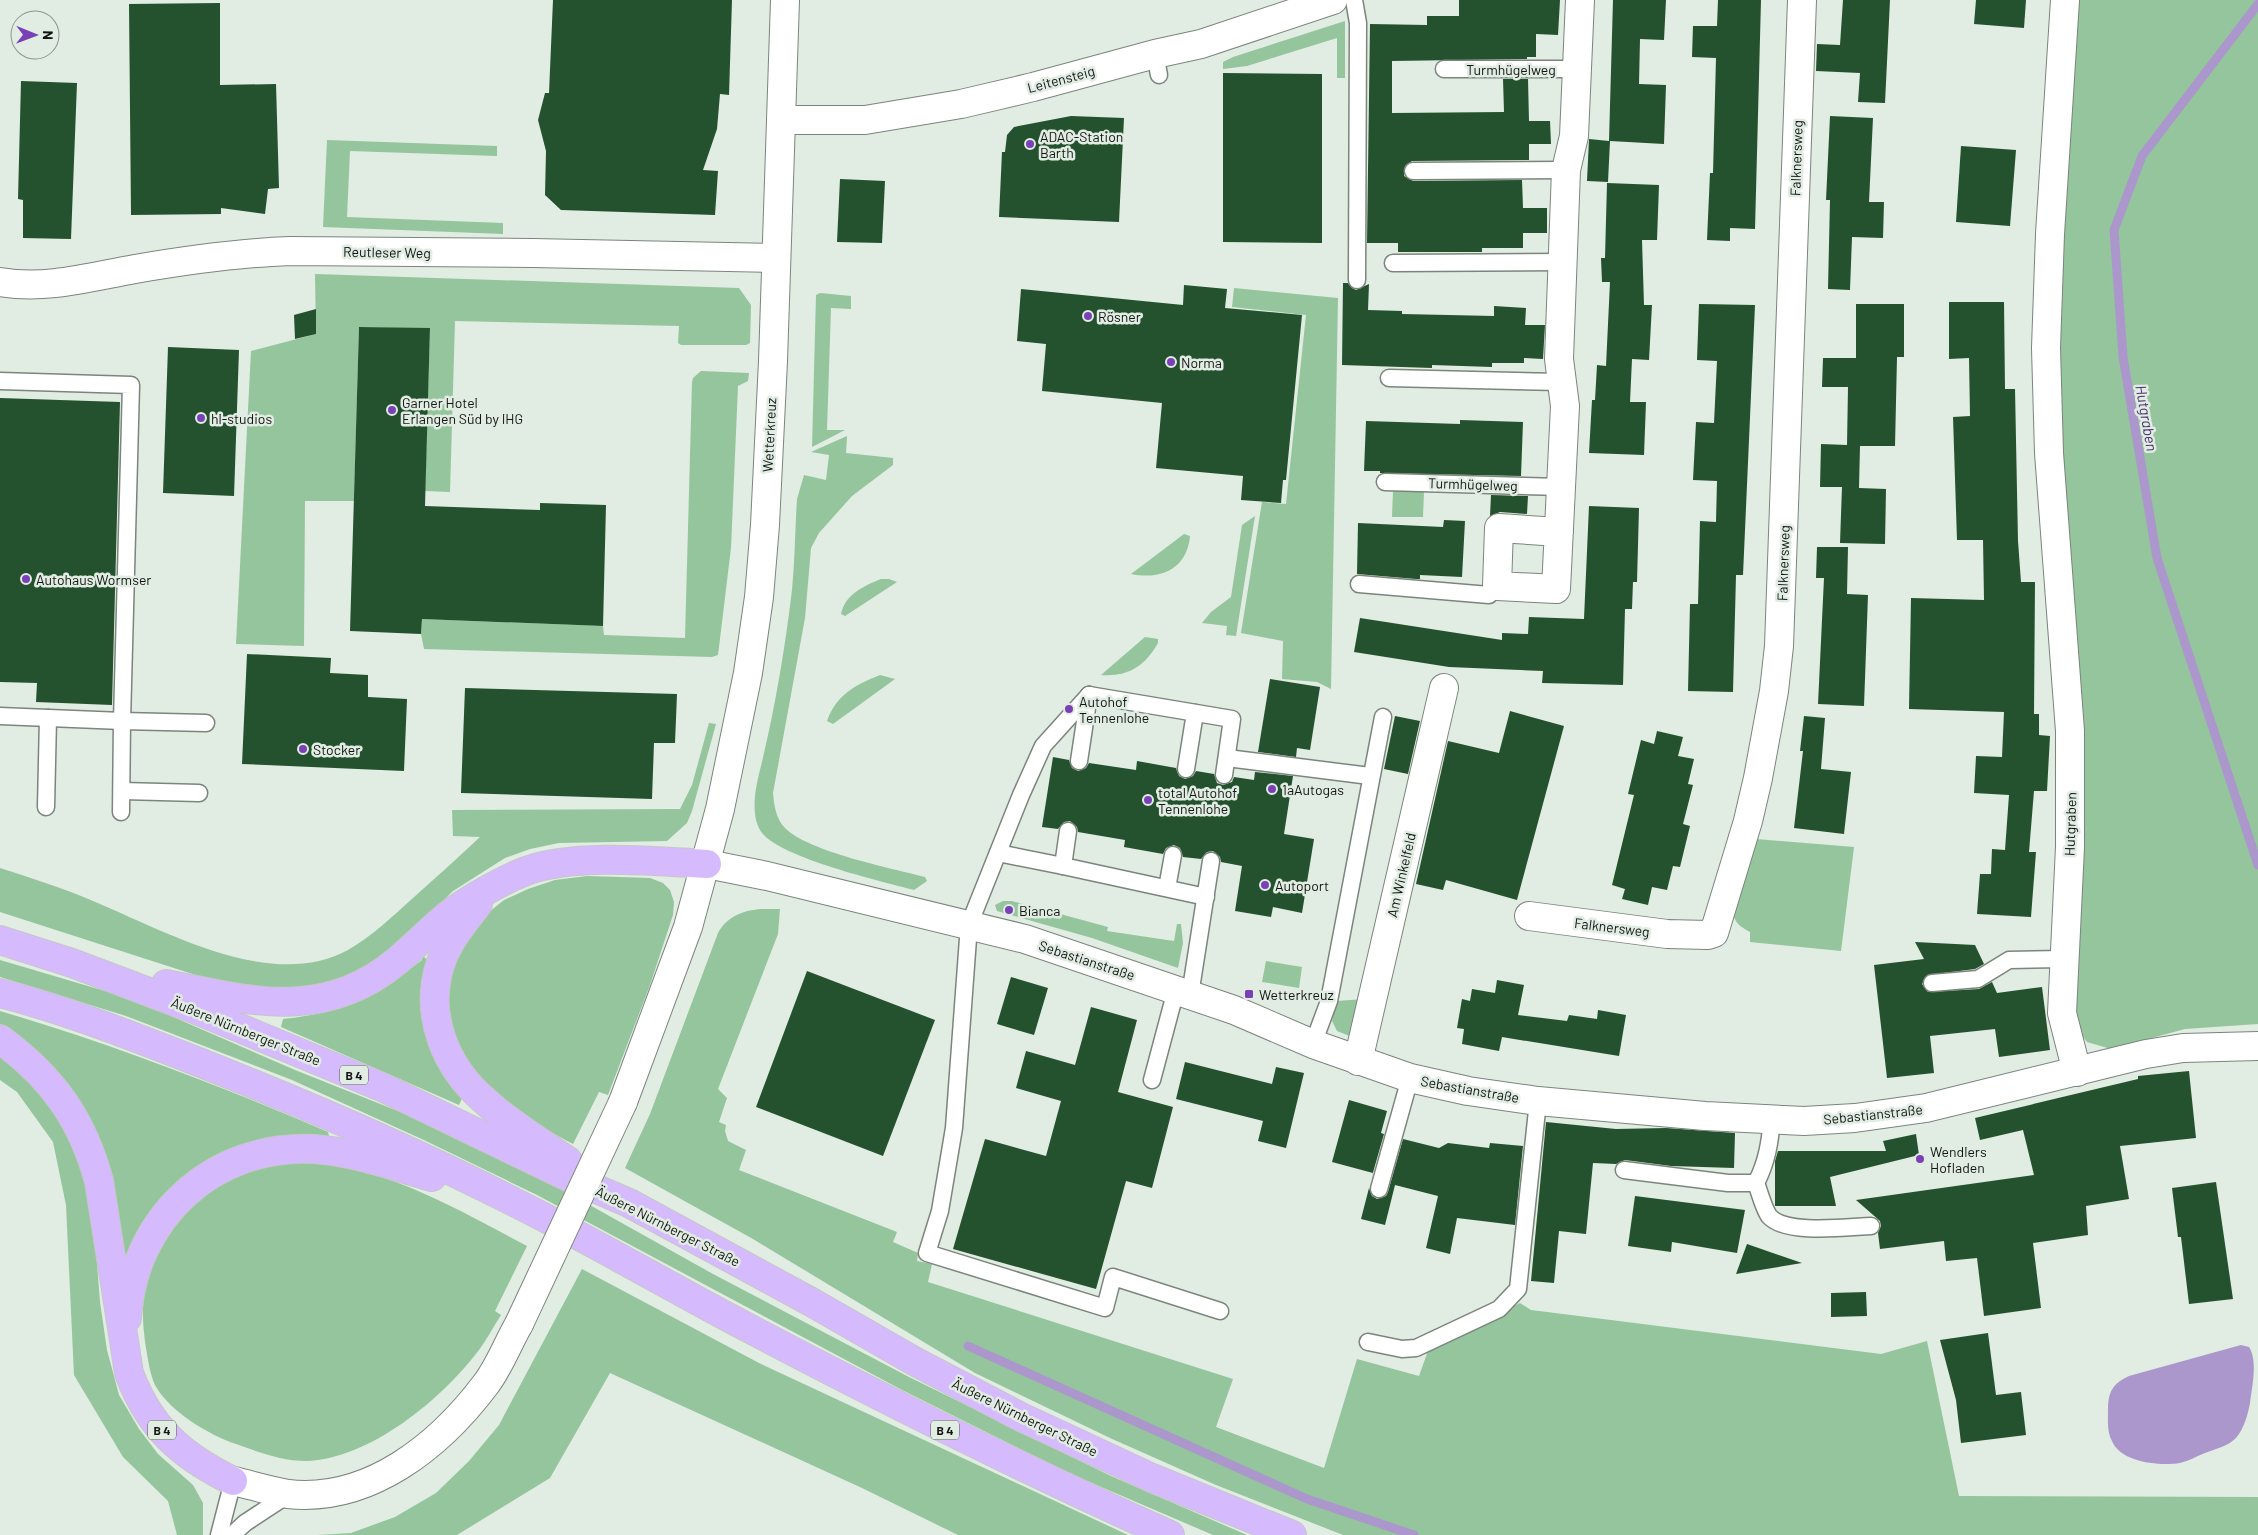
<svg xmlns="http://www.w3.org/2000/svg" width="2258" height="1535" viewBox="0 0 2258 1535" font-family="Barlow,sans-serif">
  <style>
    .green { fill: #94c59c }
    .water { fill: #ac97cc }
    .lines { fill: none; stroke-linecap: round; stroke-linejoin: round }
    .stream { stroke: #ac97cc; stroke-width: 9 }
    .building { fill: #24522e }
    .service-casing { stroke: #7b857c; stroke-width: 19 }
    .minor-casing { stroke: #7b857c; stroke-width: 30 }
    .tertiary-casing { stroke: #7b857c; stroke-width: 30 }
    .trunk-casing { stroke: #c6c7c6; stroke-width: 30 }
    .service { stroke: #fff; stroke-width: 16 }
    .minor { stroke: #fff; stroke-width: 28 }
    .tertiary { stroke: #fff; stroke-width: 28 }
    .trunk { stroke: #d6bafe; stroke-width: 28 }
    .tertiary-bridge-casing { stroke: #7b857c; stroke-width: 30; stroke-linecap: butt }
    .tertiary-bridge { stroke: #fff; stroke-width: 28 }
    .poi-dot { fill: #7a41b7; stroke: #e1ece2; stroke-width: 2 }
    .labels { text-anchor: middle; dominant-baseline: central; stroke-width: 5; stroke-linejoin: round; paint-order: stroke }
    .shield { fill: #e1ece2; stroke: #505650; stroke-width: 1 }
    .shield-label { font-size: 12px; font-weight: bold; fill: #121512 }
    .street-label { font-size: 14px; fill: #121512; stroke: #e1ece2 }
    .poi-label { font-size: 14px; fill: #121512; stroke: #e1ece2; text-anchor: start }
    .water-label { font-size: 15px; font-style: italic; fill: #4d3070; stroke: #e1ece2 }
  </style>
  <rect width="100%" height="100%" fill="#e1ece2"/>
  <g class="green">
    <polygon points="2076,0 2258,0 2258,1024 2185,1029 2111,1049 2087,1042 2080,1033 2074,1018 2059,429 2059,305"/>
    <polygon points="1345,21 1345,78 1337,78 1337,38 1247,66 1223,69 1223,62 1233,57"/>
    <polygon points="327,140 497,146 497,156 350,151 347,217 503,223 503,234 323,227"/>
    <polygon points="315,274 739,288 751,305 750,343 746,345 681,345 678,343 679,326 455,321 450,492 425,491 430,329 359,327 354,501 305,501 304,646 236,644 251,351 316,334"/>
    <polygon points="1234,288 1338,298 1331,689 1317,682 1282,679 1283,641 1241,633 1262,502 1286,504 1306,315 1232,307"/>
    <polygon points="820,293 851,296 851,309 831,308 827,430 845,430 812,447 816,295"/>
    <polygon points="701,371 749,373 748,381 738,386 731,548 718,655 712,657 424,649 421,634 422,619 603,626 604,635 685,638 692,382 693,378"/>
    <path d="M847,436l-1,17 47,5v7l-41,31 -33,37 -8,15 -6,70 -32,175c1,12 3,26 12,35 24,24 106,40 140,49l2,4 -13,9c-34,-9 -132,-32 -152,-57 -13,-17 -6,-48 -1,-67 14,-58 24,-117 31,-176 3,-30 3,-61 5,-91l7,-24 22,5 3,-25 -18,-3z"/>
    <polygon points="1393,491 1424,491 1423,517 1392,517"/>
    <polygon points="1255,516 1236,636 1226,635 1227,626 1202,623 1211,612 1231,597 1242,525"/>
    <path d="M1184,534l6,2c-3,33 -29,44 -59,38z"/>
    <path d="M881,579h8l8,3 -52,34 -4,-2c4,-20 23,-28 40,-35z"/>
    <path d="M1145,637l13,2v4c-13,23 -30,34 -57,32z"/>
    <path d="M880,675l15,4 -62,45 -6,-3c9,-26 28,-36 53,-46z"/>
    <path d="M709,723l7,1 -24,87 -5,12 -20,18 -108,2 -29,6 -25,9 -52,33 -42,42 -43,35 -58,23 -74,-3 -236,-76v-44c31,10 63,20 93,33 72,30 178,91 255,49 24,-14 44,-33 65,-52 22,-20 45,-40 67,-61l-27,-1 -1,-26 228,-1 12,-24z"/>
    <path d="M1756,839l98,8 -13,104 -91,-9v-10c-9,-5 -16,-9 -17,-20z"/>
    <polygon points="587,876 650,878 663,883 670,890 674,902 673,915 650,985 608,1095 599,1092 573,1144 520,1116 471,1076 447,1016 452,961 479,920 504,900 528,889 555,880"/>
    <polygon points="1003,901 1012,901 1108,927 1107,931 1174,941 1177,924 1181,924 1183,943 1178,968 1092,938 997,911 995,905"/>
    <path d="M760,909h20l-2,25 -60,155 9,9 -8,24 7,3 -1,6 3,10 18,9 -7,20 158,62 -4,10 25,11 -1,8 15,3 -4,18 305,97 -17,48 108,41 33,-109 62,17 10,-28 91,-45 11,7 350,44 46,-13 32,155 299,1v38h-915l-127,-50 -106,-47 -135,-65 -222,-134 -128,-71 25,-54 68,-181c9,-16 23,-22 42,-24z"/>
    <path d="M421,955l10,7 33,132 -5,11 -178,-78 2,-8c60,-6 92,-23 139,-59z"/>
    <polygon points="0,960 132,999 295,1070 433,1125 545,1180 713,1274 909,1377 1111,1476 1247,1535 1213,1535 1064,1471 902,1390 537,1195 426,1141 292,1080 126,1016 0,977"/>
    <polygon points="1266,961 1302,967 1299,988 1262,982"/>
    <polygon points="1364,999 1352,1037 1337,1031 1332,1021 1337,1001"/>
    <path d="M0,1011c112,33 221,75 328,121l1,4 -3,3c-26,2 -55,1 -81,7 -31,7 -65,30 -86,55 -15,17 -24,39 -33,60l-5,3c-9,-76 -15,-152 -78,-206 -14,-11 -29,-21 -43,-32z"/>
    <polygon points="0,1052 56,1105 85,1179 94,1224 100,1302 107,1350 119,1395 139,1429 158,1454 193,1485 203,1503 203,1535 177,1535 168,1501 123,1457 74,1375 66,1205 53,1142 17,1092 0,1080"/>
    <path d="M303,1162c82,4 152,46 224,84l-32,65 6,4c-7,11 -14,24 -22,35 -37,49 -109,109 -173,111 -24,0 -48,-9 -70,-17 -27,-9 -67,-33 -81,-59 -5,-11 -7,-25 -9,-37 -7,-46 -3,-71 22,-111 4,-8 8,-16 13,-23 6,-6 14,-11 21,-17 7,-5 13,-12 21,-16 25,-13 52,-17 80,-19z"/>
    <polygon points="582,1269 759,1363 1128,1535 958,1535 862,1488 610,1373 550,1478 457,1535 318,1535 351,1533 395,1517 436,1493 469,1461 499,1425"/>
  </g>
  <path class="water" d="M2241,1345l8,2c9,14 3,40 1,56 -2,11 -6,26 -14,35 -8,8 -20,11 -31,15 -8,3 -16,8 -25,10 -20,3 -59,0 -68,-22 -5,-9 -4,-20 -4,-30 0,-19 4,-27 21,-35z"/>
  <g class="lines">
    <g class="stream">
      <polyline points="2258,4 2142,156 2114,230 2123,357 2157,558 2258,865"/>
      <polyline points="968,1346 1307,1499 1414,1535"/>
    </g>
  </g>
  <g class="building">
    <polygon points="553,0 732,0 729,95 720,94 717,129 703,170 718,171 715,215 561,210 545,195 546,151 538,120 545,93 549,93"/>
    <polygon points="1459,0 1560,0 1558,35 1536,34 1536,57 1527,57 1527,59 1392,61 1392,113 1504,112 1503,79 1528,79 1529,121 1550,121 1551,144 1529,144 1529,160 1412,161 1405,166 1404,176 1413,181 1522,180 1523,208 1547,208 1547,233 1523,233 1523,248 1482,248 1482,252 1398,252 1398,243 1367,243 1370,24 1427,25 1427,16 1459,16"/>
    <polygon points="1613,0 1666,0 1664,40 1640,39 1639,84 1666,85 1664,144 1610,141 1608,182 1587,181 1589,139 1609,141"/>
    <polygon points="1718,0 1761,0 1755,229 1730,228 1730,241 1707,240 1710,173 1713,173 1716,58 1692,57 1693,26 1717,26"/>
    <polygon points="1843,0 1890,0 1885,103 1858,102 1860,73 1816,71 1817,44 1840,45"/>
    <polygon points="1976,0 2026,0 2024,28 1974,24"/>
    <polygon points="220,3 220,85 276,84 279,188 268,189 265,214 221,208 221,214 131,215 129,4"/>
    <polygon points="1223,73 1322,74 1322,243 1223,242"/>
    <polygon points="21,81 77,83 71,239 23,238 23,200 18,199"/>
    <polygon points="1071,116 1124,118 1119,222 999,217 1002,152 1005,152 1007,135 1014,127"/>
    <polygon points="1830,116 1873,118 1869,202 1884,202 1883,238 1852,237 1850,290 1828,289 1830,200 1826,200"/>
    <polygon points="1961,146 2016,150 2010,226 1956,222"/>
    <polygon points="840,179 885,181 882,243 837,242"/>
    <polygon points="1607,183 1659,185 1657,240 1642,240 1644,305 1652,305 1649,360 1632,359 1630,402 1646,402 1644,455 1589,453 1592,400 1595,400 1597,365 1606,366 1610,282 1602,282 1601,258 1605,258"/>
    <polygon points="1343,283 1348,283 1352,288 1356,290 1369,284 1368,310 1402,311 1402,314 1494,316 1494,306 1526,308 1525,325 1545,325 1543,359 1524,358 1524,363 1492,363 1492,367 1432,365 1432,368 1342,365"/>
    <polygon points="1184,285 1227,289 1225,308 1302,315 1286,480 1283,480 1281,503 1241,500 1243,476 1156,468 1162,403 1042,391 1046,344 1017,341 1021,289 1183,305"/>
    <polygon points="1949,302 2004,302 2005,389 2015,389 2018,541 2021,582 2035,582 2034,714 2039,714 2039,735 2050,736 2047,791 2034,791 2029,852 2036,852 2031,917 1977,914 1980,874 1991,874 1992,849 2005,850 2009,795 1974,793 1976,756 2002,757 2004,712 1909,709 1911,598 1984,600 1983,540 1957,540 1953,417 1970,416 1969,358 1949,359"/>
    <polygon points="1699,304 1755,305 1743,575 1736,575 1733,692 1688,691 1690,604 1698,604 1700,521 1716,522 1717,481 1693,480 1696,422 1714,423 1717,361 1697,360"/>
    <polygon points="1856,304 1904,304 1904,357 1897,357 1895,446 1860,446 1859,488 1886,489 1885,544 1840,543 1842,487 1820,487 1821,444 1847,445 1848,387 1822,387 1823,358 1856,358"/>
    <polygon points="316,309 316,334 295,339 294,315"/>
    <polygon points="359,327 430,328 425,506 540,510 540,503 606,505 603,626 422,619 421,634 350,631"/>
    <polygon points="168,347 239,350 234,496 163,493"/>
    <polygon points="0,398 120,402 112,705 36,702 37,683 0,682"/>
    <polygon points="1460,420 1523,422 1521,476 1380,473 1380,471 1364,471 1366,421 1460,424"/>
    <polygon points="1491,495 1528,496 1527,514 1500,512 1490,516"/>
    <polygon points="1589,506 1639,508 1637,582 1633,582 1632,609 1625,609 1623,685 1542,683 1543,671 1449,667 1354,652 1360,618 1502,640 1502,633 1528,634 1529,617 1584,619"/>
    <polygon points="1444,520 1465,521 1462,577 1420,575 1420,579 1416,579 1357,574 1358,523 1443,527"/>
    <polygon points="1817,547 1848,547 1847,594 1868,595 1864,706 1818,704 1824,578 1816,578"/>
    <polygon points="247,654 331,658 330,673 368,675 368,697 407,699 404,771 242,764"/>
    <polygon points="1270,679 1320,687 1310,750 1297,748 1296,757 1258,752"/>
    <polygon points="465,688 677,694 675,743 654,743 652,799 461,793"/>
    <polygon points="1510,711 1564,726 1517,900 1446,880 1443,890 1416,884 1448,741 1499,753"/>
    <polygon points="1395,716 1420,721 1408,774 1384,769"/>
    <polygon points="1804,716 1825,718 1821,769 1851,772 1844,834 1794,828 1803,751 1800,751"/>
    <polygon points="1657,731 1683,737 1678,756 1694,759 1688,784 1693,785 1683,824 1690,826 1680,867 1673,866 1667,890 1652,887 1648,905 1622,899 1625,889 1612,885 1634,795 1628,794 1641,740 1654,744"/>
    <polygon points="1053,757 1069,760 1072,768 1078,771 1086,768 1089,763 1136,770 1137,761 1176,768 1179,776 1185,779 1193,776 1196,771 1214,774 1217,783 1223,785 1232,782 1234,777 1254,780 1255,772 1293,776 1284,834 1314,839 1302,913 1273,907 1271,917 1235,911 1242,866 1221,862 1220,857 1213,851 1207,852 1201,859 1183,857 1180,848 1174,845 1166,848 1163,854 1124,847 1125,840 1078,832 1077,827 1070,821 1064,822 1058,829 1042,827"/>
    <polygon points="1915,942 1975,945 1984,964 1975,969 1927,975 1922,984 1928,992 1979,989 1992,982 1997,993 2042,987 2050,1050 1999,1057 1995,1029 1930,1036 1934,1073 1887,1078 1874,965 1924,959"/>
    <polygon points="807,971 935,1020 883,1156 756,1107"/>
    <polygon points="1011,977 1048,988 1034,1035 997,1024"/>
    <polygon points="1497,980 1524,985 1518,1015 1567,1021 1569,1015 1597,1019 1598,1010 1626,1015 1619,1056 1502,1037 1499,1051 1462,1044 1464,1029 1457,1028 1462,999 1470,1001 1472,989 1495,993"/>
    <polygon points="1091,1007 1137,1020 1118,1092 1173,1107 1152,1188 1126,1181 1096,1289 953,1249 985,1139 1046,1156 1061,1101 1016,1088 1026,1051 1075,1065"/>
    <polygon points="1185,1062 1272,1084 1276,1067 1304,1073 1286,1148 1258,1141 1263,1121 1176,1099"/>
    <polygon points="2189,1071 2196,1138 2120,1146 2129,1199 2086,1206 2088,1235 2033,1243 2041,1308 1984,1316 1977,1258 1946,1261 1944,1241 1880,1249 1878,1233 1881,1226 1880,1221 1856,1200 2034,1175 2023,1130 1980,1140 1975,1118 2138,1079 2138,1076"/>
    <polygon points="1349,1100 1387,1111 1381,1133 1384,1134 1372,1176 1373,1173 1332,1162"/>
    <polygon points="1546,1122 1616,1129 1666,1128 1735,1133 1734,1168 1671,1166 1625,1160 1616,1164 1593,1163 1586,1234 1559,1231 1554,1283 1531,1281"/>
    <polygon points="1916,1134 1919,1155 1830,1177 1836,1206 1775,1206 1775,1161 1778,1151 1886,1151 1883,1141"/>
    <polygon points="1403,1139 1439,1148 1448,1143 1489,1148 1490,1143 1523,1146 1515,1225 1457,1218 1450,1254 1426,1248 1438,1196 1395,1185 1385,1225 1361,1219 1369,1188 1372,1196 1377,1199 1386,1196 1388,1192"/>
    <polygon points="2216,1182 2233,1299 2189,1304 2181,1237 2178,1237 2172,1188"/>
    <polygon points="1635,1196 1745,1210 1737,1253 1672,1242 1671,1252 1628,1246"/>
    <polygon points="1747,1244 1802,1263 1736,1274"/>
    <polygon points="1866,1292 1867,1316 1831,1317 1831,1293"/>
    <polygon points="1988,1333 1996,1395 2021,1392 2026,1435 1961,1443 1956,1400 1940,1340"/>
  </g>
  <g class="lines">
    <defs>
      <g id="service">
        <polyline points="1354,0 1358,23 1357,280"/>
        <polyline points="1155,54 1159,75"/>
        <polyline points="1444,69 1578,69"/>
        <polyline points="1413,171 1566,170"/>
        <polyline points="1393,263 1563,262"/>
        <polyline points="1389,378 1560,382"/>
        <polyline points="0,381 131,385 122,721 0,716"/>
        <polyline points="1385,482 1561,487"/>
        <polyline points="1359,584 1489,595 1497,586"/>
        <polyline points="1089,695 1043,746 1021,795 969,925 954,1128 940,1211 927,1253 1105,1308 1113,1277 1220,1311"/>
        <polyline points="1089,695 1232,719 1224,775"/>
        <polyline points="1227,758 1370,776"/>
        <polyline points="1079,761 1089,695"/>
        <polyline points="1186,769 1195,713"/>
        <polyline points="122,791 199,793"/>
        <polyline points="46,807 48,718"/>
        <polyline points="121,812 122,721 206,723"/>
        <polyline points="1068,831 1063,866 1206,897"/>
        <polyline points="998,853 1063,866"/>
        <polyline points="1167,888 1173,855"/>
        <polyline points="1932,983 1978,979 2009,960 2063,959"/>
        <polyline points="1190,995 1211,861"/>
        <polyline points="1313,1044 1329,1001 1383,717"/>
        <polyline points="1152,1080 1176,990"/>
        <path d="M1624,1170l104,13h28c11,-21 14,-41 16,-64"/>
        <path d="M1756,1183c4,10 7,24 13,33 16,19 78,11 102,10"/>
        <polyline points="1379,1189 1410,1078"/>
        <polyline points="1368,1342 1402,1349 1416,1348 1499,1309 1518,1289 1538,1101"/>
        <polyline points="219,1535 233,1481"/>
        <polyline points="232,1535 245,1523 289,1494"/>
      </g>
      <g id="minor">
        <polyline points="2065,0 2050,234 2046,348 2049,453 2070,731 2070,847 2062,1013 2077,1072"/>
        <polyline points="781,120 865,120 961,104 1033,87 1155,54 1201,44 1333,0"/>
        <path d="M0,282c46,8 90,-5 135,-13 52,-9 102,-16 155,-18l243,2 243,5"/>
        <polyline points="1559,532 1499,528 1497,586 1556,589 1565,406 1559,359 1566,170 1574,136 1580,0"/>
        <polyline points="1529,916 1667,934 1708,935 1714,933 1748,821 1758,778 1774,691 1779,646 1802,0"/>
        <polyline points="1358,1061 1444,688"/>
      </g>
      <g id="tertiary">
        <polyline points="707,864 767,876 1025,939 1234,1010 1313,1044 1410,1078 1468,1091 1538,1101 1705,1116 1804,1121 1855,1118 1926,1108 2146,1054 2183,1048 2258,1046"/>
        <polyline points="623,1102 688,927 720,809 748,673 759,597 765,525 773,361 785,0"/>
        <path d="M233,1481c18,4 37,10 55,13 82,9 152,-49 198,-110 13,-17 22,-41 33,-60"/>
      </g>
      <g id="trunk">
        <path d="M478,904c-15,19 -31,38 -38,61 -16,51 6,103 45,136 25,23 55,41 83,60"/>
        <polyline points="0,940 72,963 194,1009 384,1088 564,1175 629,1203 813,1303 914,1361 1019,1416 1152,1478 1292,1535"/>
        <path d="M166,984c84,17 158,38 231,-23 17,-14 33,-31 50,-45 20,-16 56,-36 79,-45 48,-18 129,-10 181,-7"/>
        <path d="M0,993c66,17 132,43 196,68 109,43 216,89 320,142 70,35 137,74 206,111 147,78 296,153 448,221"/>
        <path d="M0,1039c53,39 82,80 99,142l30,192c20,54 52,83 104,108"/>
        <path d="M127,1318c6,-100 86,-174 187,-169 41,3 79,17 118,28"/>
      </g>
    </defs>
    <use href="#service" class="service-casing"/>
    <use href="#minor" class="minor-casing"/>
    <use href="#tertiary" class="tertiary-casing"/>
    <use href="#trunk" class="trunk-casing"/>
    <use href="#service" class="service"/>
    <use href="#minor" class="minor"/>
    <use href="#tertiary" class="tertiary"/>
    <use href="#trunk" class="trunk"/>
    <defs>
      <polyline id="tertiary-bridge" points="519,1324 623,1102"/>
    </defs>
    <use href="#tertiary-bridge" class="tertiary-bridge-casing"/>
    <use href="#tertiary-bridge" class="tertiary-bridge"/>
  </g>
  <g class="poi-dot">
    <circle cx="1030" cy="144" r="5"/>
    <circle cx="1088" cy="316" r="5"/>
    <circle cx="1171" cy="362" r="5"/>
    <circle cx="392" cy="410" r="5"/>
    <circle cx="201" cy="418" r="5"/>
    <circle cx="26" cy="579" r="5"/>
    <circle cx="1069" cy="709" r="5"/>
    <circle cx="303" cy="749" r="5"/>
    <circle cx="1272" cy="789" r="5"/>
    <circle cx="1148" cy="800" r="5"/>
    <circle cx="1265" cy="885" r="5"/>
    <circle cx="1009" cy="910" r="5"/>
    <rect x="1244" y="989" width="10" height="10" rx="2.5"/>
    <circle cx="1920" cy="1159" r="5"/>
  </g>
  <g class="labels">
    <g class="shield">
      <rect x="340" y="1065.5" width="28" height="19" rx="4"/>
      <rect x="148" y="1420.5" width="28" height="19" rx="4"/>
      <rect x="931" y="1420.5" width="28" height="19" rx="4"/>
    </g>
    <g class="shield-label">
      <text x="354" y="1075">B 4</text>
      <text x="162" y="1430">B 4</text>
      <text x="945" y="1430">B 4</text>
    </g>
    <g class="street-label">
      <text x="1511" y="69">Turmhügelweg</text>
      <text transform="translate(1061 79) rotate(-15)">Leitensteig</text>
      <text transform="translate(1796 158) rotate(-88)">Falknersweg</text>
      <text transform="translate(387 252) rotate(1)">Reutleser Weg</text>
      <text transform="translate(769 435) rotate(-87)">Wetterkreuz</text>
      <text transform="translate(1473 484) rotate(2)">Turmhügelweg</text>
      <text transform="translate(1783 563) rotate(-88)">Falknersweg</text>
      <text transform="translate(2070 824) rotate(-88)">Hutgraben</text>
      <text transform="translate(1401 875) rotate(-77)">Am Winkelfeld</text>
      <text transform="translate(1612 927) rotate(7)">Falknersweg</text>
      <text transform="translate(1087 960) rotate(18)">Sebastianstraße</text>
      <text transform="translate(246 1031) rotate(22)">Äußere Nürnberger Straße</text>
      <text transform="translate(1470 1089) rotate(10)">Sebastianstraße</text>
      <text transform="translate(1873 1114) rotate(-6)">Sebastianstraße</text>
      <text transform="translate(668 1226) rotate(27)">Äußere Nürnberger Straße</text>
      <text transform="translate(1025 1417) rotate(26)">Äußere Nürnberger Straße</text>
    </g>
    <g class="poi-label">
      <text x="1040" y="136">ADAC-Station<tspan x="1040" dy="16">Barth</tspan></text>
      <text x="1098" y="316">Rösner</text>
      <text x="1181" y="362">Norma</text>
      <text x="402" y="402">Garner Hotel<tspan x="402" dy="16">Erlangen Süd by IHG</tspan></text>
      <text x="211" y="418">hl-studios</text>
      <text x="36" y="579">Autohaus Wormser</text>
      <text x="1079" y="701">Autohof<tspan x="1079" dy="16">Tennenlohe</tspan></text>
      <text x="313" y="749">Stocker</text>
      <text x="1282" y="789">1aAutogas</text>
      <text x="1158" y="792">total Autohof<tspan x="1158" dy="16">Tennenlohe</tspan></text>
      <text x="1275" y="885">Autoport</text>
      <text x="1019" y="910">Bianca</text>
      <text x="1259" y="994">Wetterkreuz</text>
      <text x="1930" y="1151">Wendlers<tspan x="1930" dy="16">Hofladen</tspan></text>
    </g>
    <g class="water-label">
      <text transform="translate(2147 418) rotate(80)">Hutgraben</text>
    </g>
  </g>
  <g transform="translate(35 35) rotate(91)"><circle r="24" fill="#e1ece2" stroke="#8e968f"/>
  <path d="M0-4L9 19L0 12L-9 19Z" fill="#7a41b7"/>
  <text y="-8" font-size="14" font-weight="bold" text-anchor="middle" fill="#121512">N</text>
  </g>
</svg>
